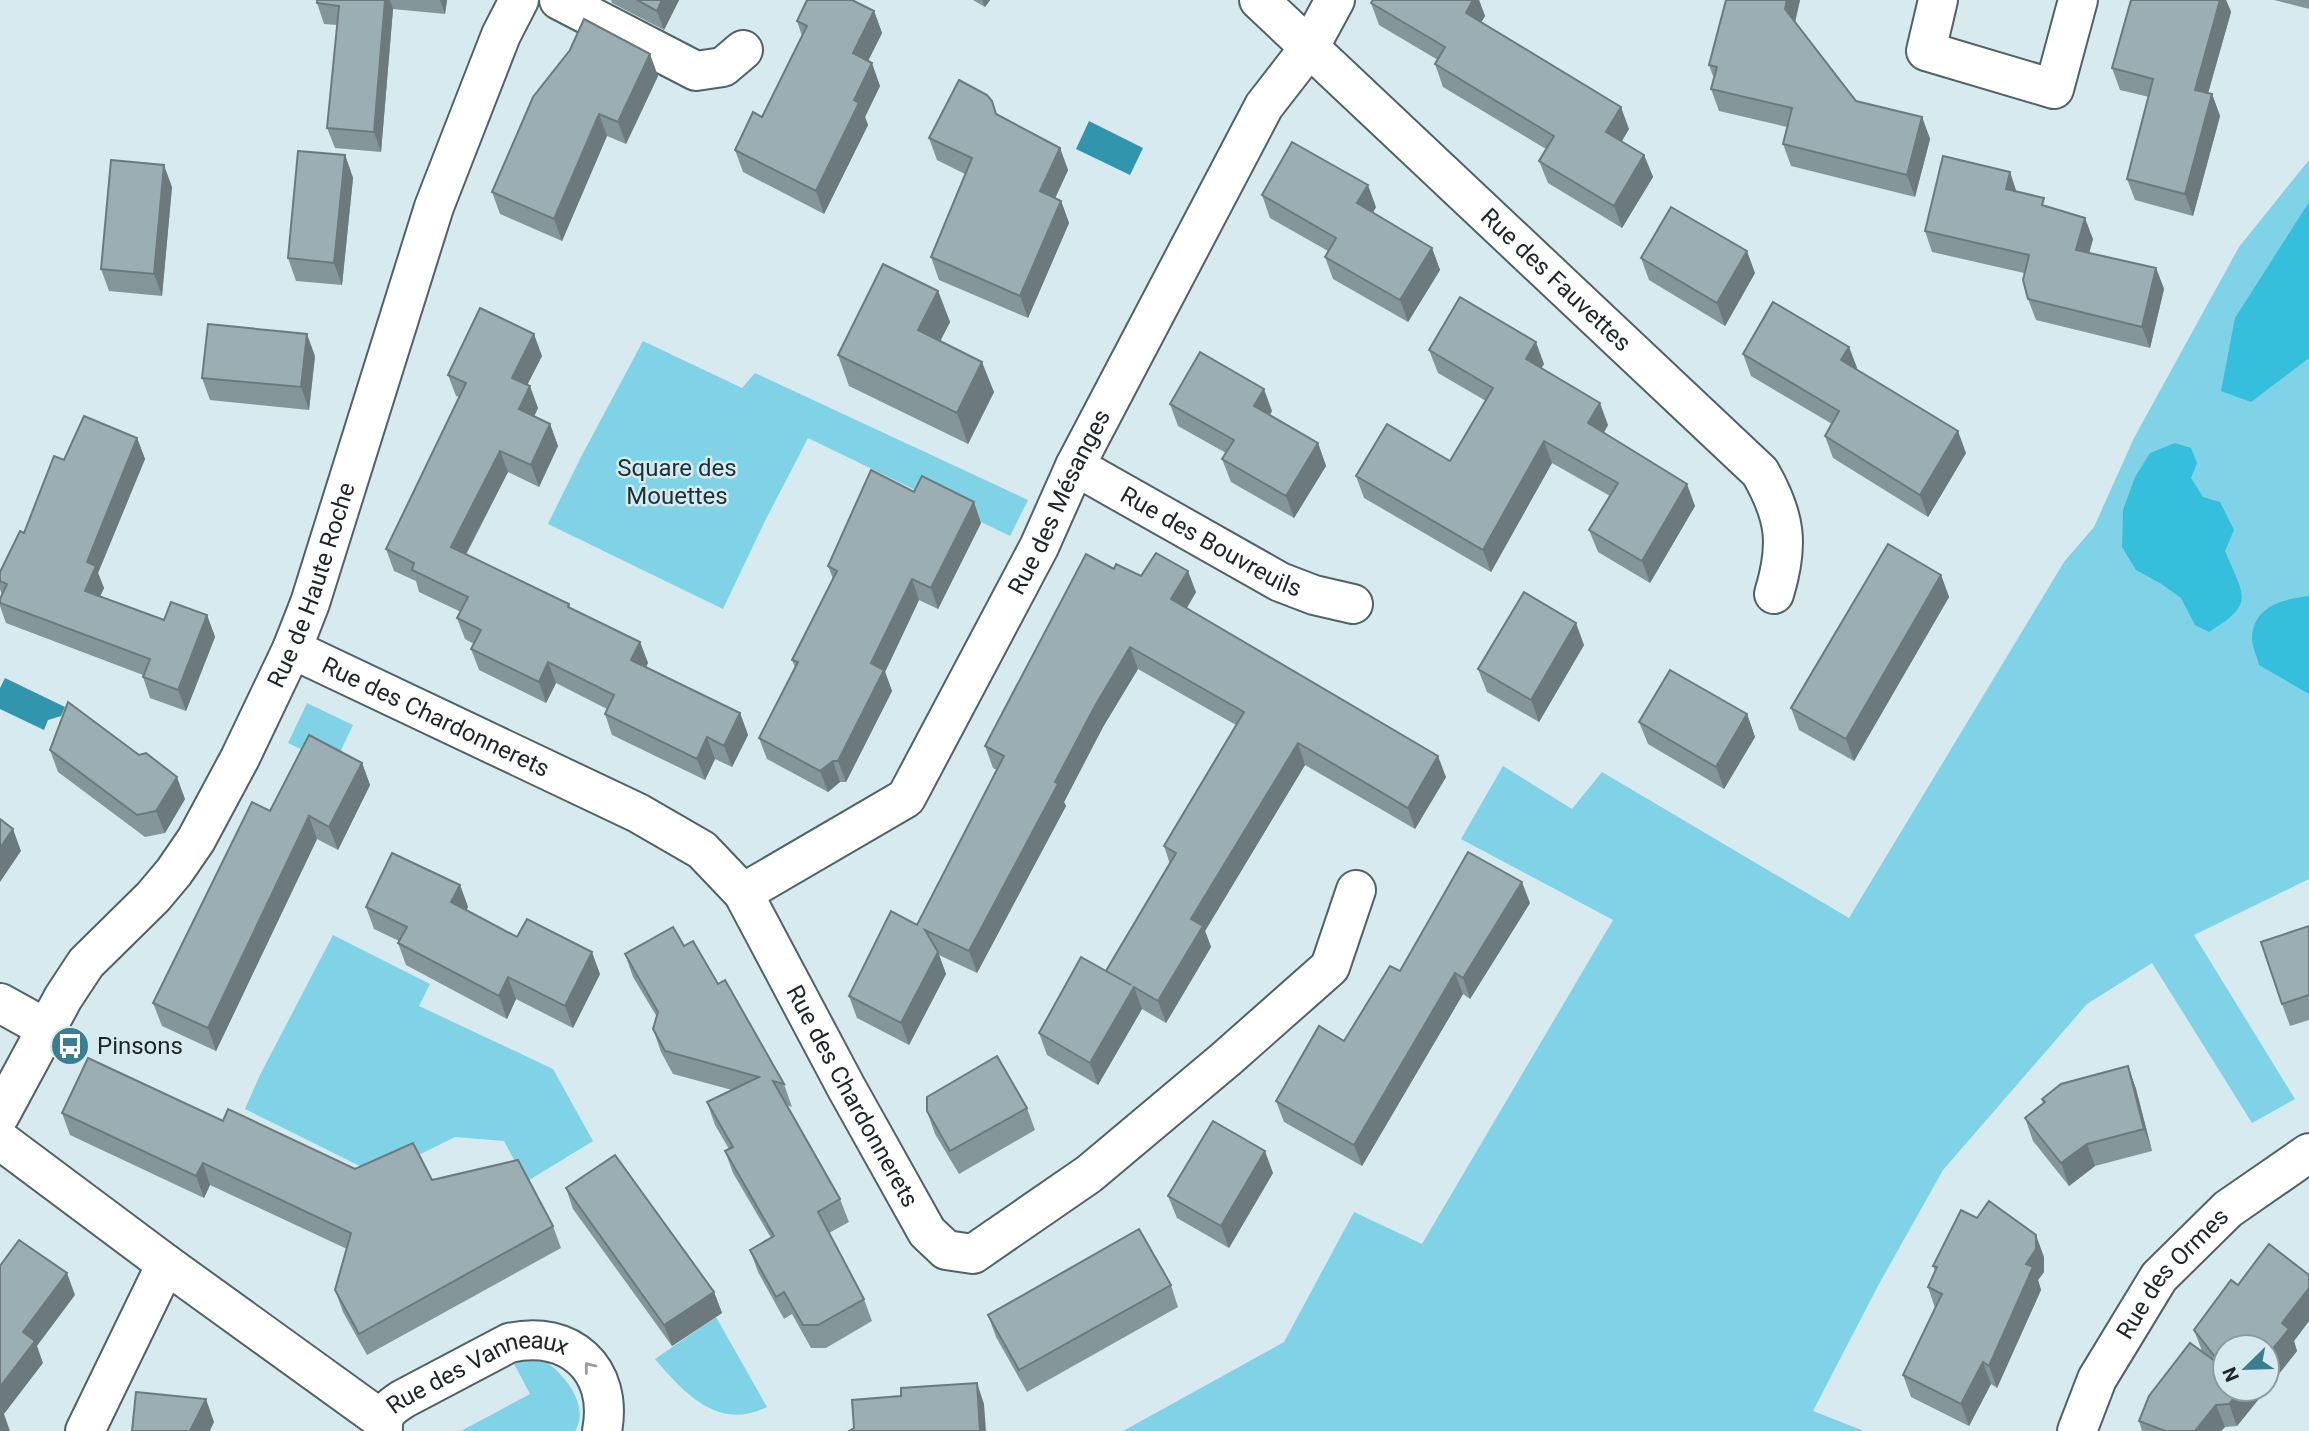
<svg xmlns="http://www.w3.org/2000/svg" width="2309" height="1431" viewBox="0 0 2309 1431" font-family="Roboto,sans-serif">
  <style>
    .green { fill: #80d2e7 }
    .forest { fill: #35bfdd }
    .water { fill: #3196ad }
    .lines { fill: none; stroke-linecap: round; stroke-linejoin: round }
    .minor-casing { stroke: #516267; stroke-width: 42 }
    .minor { stroke: #fff; stroke-width: 38 }
    .wall { fill: #85969b }
    .shaded-wall { fill: #6c7a7e }
    .building { fill: #9baeb4; stroke: #6c7a7e; stroke-width: 2 }
    .oneway { stroke: #9a9d9e }
    .labels { text-anchor: middle; dominant-baseline: central; stroke-width: 5; stroke-linejoin: round; paint-order: stroke }
    .street-label { font-size: 24px; fill: #1e2527; stroke: #d6eaef }
    .park-label { font-size: 24px; fill: #1a3136; stroke: #d6eaef }
    .poi-label { font-size: 24px; fill: #1e2527; stroke: #d6eaef; text-anchor: start }
  </style>
  <rect width="100%" height="100%" fill="#d6eaef"/>
  <g class="green">
    <polygon points="2309,160 2309,879 2194,935 2295,1099 2252,1123 2152,963 2087,1004 1943,1170 1879,1284 1813,1411 1864,1431 1123,1431 1284,1342 1354,1212 1422,1244 1613,920 1461,839 1503,766 1572,809 1602,772 1849,918 2064,562 2094,527 2134,438 2239,247"/>
    <polygon points="643,341 742,388 755,373 1028,500 1010,536 808,438 765,521 723,609 548,524 581,457"/>
    <polygon points="307,703 353,725 334,765 288,743"/>
    <polygon points="333,935 430,984 419,1006 553,1069 593,1141 526,1182 504,1141 455,1137 378,1175 245,1109 260,1075"/>
    <path d="M716,1317l51,90c-49,24 -82,-13 -112,-48z"/>
    <path d="M537,1356c23,12 55,48 38,75h-114l69,-37 -18,-34z"/>
  </g>
  <g class="forest">
    <polygon points="2309,202 2309,358 2251,402 2221,391 2235,318"/>
    <path d="M2175,443l16,5 6,15 -6,15 12,19 17,5 14,28 -9,21c19,46 31,52 -16,81l-14,-7 -14,-27 -21,-15 -24,-13 -14,-23 1,-37 12,-33 15,-24z"/>
    <path d="M2309,596v98l-50,-29c-2,-8 -7,-19 -7,-27 1,-32 32,-39 57,-42z"/>
  </g>
  <g class="water">
    <polygon points="1089,121 1143,148 1130,175 1076,149"/>
    <polygon points="5,678 65,707 61,716 48,720 44,730 0,709 0,688"/>
  </g>
  <g class="lines">
    <defs>
      <g id="minor">
        <polyline points="559,0 696,71 723,67 743,50"/>
        <path id="s1" d="M1259,0l501,472c26,45 29,73 14,122"/>
        <polyline points="1938,0 1926,51 2054,89 2078,0"/>
        <path id="s2" d="M1075,466l205,116 34,13 39,9"/>
        <path id="s3" d="M292,649l346,164 64,37 41,43 103,194 81,145 19,18 27,4 116,-80 137,-115 104,-92 26,-77"/>
        <path id="s4" d="M743,893l163,-95 133,-251 36,-81 189,-360 45,-58 26,-48"/>
        <polyline points="0,1003 47,1029"/>
        <path id="s5" d="M0,1115l63,-117 23,-35 67,-66 21,-25 22,-32 44,-82 52,-109 18,-46 124,-396 67,-172 18,-35"/>
        <polyline points="0,1140 166,1264 382,1420"/>
        <polyline points="85,1431 166,1264"/>
        <path id="s6" d="M383,1431c-1,-18 6,-23 20,-32l106,-56c60,-14 105,26 93,88"/>
        <path id="s7" d="M2077,1431l20,-52 62,-102 69,-68 81,-56"/>
      </g>
    </defs>
    <use href="#minor" class="minor-casing"/>
    <use href="#minor" class="minor"/>
  </g>
  <g class="wall">
    <polygon points="317,0 447,0 445,14 393,9 381,152 335,148 327,128 337,25 324,24 317,3"/>
    <polygon points="611,0 679,0 664,30 612,3"/>
    <polygon points="973,0 990,0 985,7"/>
    <polygon points="1373,0 1479,0 1485,16 1481,22 1629,129 1622,141 1644,155 1653,177 1622,228 1548,183 1539,161 1546,149 1443,87 1435,64 1438,60 1379,25 1371,3"/>
    <polygon points="1726,0 1800,0 1795,22 1856,101 1922,117 1930,139 1915,197 1791,166 1783,144 1787,127 1719,111 1711,89 1714,79 1709,65"/>
    <polygon points="2131,0 2226,0 2231,12 2208,93 2212,94 2220,116 2193,216 2135,200 2127,179 2149,97 2120,90 2112,68"/>
    <polygon points="2274,0 2309,0 2309,9"/>
    <polygon points="874,11 882,33 868,61 880,86 865,117 868,125 824,214 743,172 735,150 762,117 802,36 797,21"/>
    <polygon points="658,76 626,144 607,136 562,241 500,214 492,192 533,97"/>
    <polygon points="997,115 1060,148 1068,170 1055,198 1061,201 1069,223 1028,318 939,280 931,257 965,174 937,160 929,138"/>
    <polygon points="345,155 353,178 342,285 296,281 288,258"/>
    <polygon points="172,187 162,296 109,291 101,269"/>
    <polygon points="2017,192 2047,207 2093,239 2089,253 2156,268 2164,289 2150,348 2036,320 2028,299 2024,273 1932,252 1925,231"/>
    <polygon points="1262,195 1376,207 1373,213 1432,248 1440,270 1408,322 1333,279 1325,257 1328,251 1270,218"/>
    <polygon points="1641,258 1755,273 1725,326 1649,280"/>
    <polygon points="938,291 950,322 940,341 994,392 968,444 849,386 838,355"/>
    <polygon points="1849,347 1857,368 1857,370 1966,453 1928,517 1833,458 1825,436 1832,424 1751,376 1743,354"/>
    <polygon points="1429,350 1544,364 1541,368 1608,425 1604,432 1695,506 1650,583 1598,552 1589,530 1610,496 1552,463 1491,572 1364,498 1356,476 1450,461 1486,401 1438,373"/>
    <polygon points="315,356 309,410 210,400 202,378"/>
    <polygon points="542,356 527,385 538,408 534,416 550,424 558,446 539,487 508,472 466,555 569,604 570,608 640,642 648,663 646,667 740,713 748,735 732,767 715,759 705,780 612,735 605,714 607,709 556,683 546,703 479,670 471,649 474,644 465,639 457,618 461,612 419,592 416,581 394,571 386,549 459,397 456,396 448,375"/>
    <polygon points="1170,404 1272,411 1270,415 1318,443 1326,466 1294,518 1231,482 1222,459 1226,453 1178,426"/>
    <polygon points="137,438 145,459 98,573 104,588 100,596 164,620 207,615 215,637 186,711 150,698 143,677 143,675 6,623 0,606 0,599 2,595 0,589 0,572 24,533 64,460"/>
    <polygon points="914,492 981,523 938,609 919,600 885,672 892,691 846,782 840,782 828,792 767,759 759,738 795,667 792,660 833,579 828,566"/>
    <polygon points="1114,569 1196,592 1187,608 1446,777 1415,829 1305,765 1205,931 1211,947 1166,1023 1142,1009 1098,1085 1047,1055 1039,1033 1106,971 1170,864 1164,846 1236,725 1138,669 1103,727 1064,802 1066,806 977,973 939,955 946,974 909,1045 857,1018 849,996 917,925 997,770 993,768 985,746"/>
    <polygon points="1941,575 1949,597 1854,761 1799,730 1791,708"/>
    <polygon points="1584,645 1539,722 1487,692 1478,669"/>
    <polygon points="1747,714 1755,737 1724,789 1648,744 1639,722"/>
    <polygon points="50,750 185,799 165,833 145,837 58,772"/>
    <polygon points="362,763 370,785 338,850 317,839 216,1051 162,1026 153,1003 270,811"/>
    <polygon points="460,885 468,907 466,910 517,937 600,974 573,1028 516,999 507,1019 406,965 398,943 399,941 374,929 366,907"/>
    <polygon points="1530,903 1470,999 1463,994 1362,1166 1284,1122 1276,1101 1344,1041"/>
    <polygon points="2309,926 2309,1020 2290,1026 2282,1004"/>
    <polygon points="684,946 718,984 784,1084 792,1107 787,1105 840,1199 849,1222 829,1233 864,1299 872,1321 826,1348 811,1348 792,1314 784,1319 758,1272 750,1250 771,1238 733,1173 725,1151 729,1149 715,1125 707,1102 732,1090 673,1074 661,1052 653,1029 657,1017 633,977 625,954"/>
    <polygon points="2128,1066 2136,1089 2152,1151 2095,1166 2069,1186 2033,1141 2025,1118 2043,1104 2042,1099"/>
    <polygon points="1027,1108 1035,1130 959,1174 935,1134 927,1111"/>
    <polygon points="62,1113 223,1121 355,1169 432,1180 553,1226 561,1248 367,1355 343,1312 335,1290 347,1249 210,1185 204,1198 70,1135"/>
    <polygon points="1273,1173 1229,1248 1177,1218 1168,1196"/>
    <polygon points="566,1188 714,1292 722,1313 672,1346 573,1209"/>
    <polygon points="2044,1257 2044,1272 2038,1280 2041,1290 1997,1388 1991,1384 1969,1426 1911,1397 1903,1375 1935,1308 1928,1287 1935,1271 1933,1266"/>
    <polygon points="2309,1275 2309,1321 2294,1341 2297,1351 2237,1426 2225,1427 2221,1431 2142,1431 2139,1421 2202,1351 2194,1330 2238,1285"/>
    <polygon points="1171,1285 1178,1307 1027,1392 996,1337 988,1315"/>
  </g>
  <g class="shaded-wall">
    <polygon points="385,0 390,0 393,9 381,152 374,132"/>
    <polygon points="440,0 447,0 445,14"/>
    <polygon points="662,0 679,0 664,30 657,11"/>
    <polygon points="982,0 990,0 985,7"/>
    <polygon points="1473,0 1479,0 1485,16 1474,35 1466,13"/>
    <polygon points="1787,0 1800,0 1793,31 1785,9"/>
    <polygon points="2220,0 2226,0 2231,12 2203,111 2195,90"/>
    <polygon points="874,11 882,33 861,75 853,53"/>
    <polygon points="650,54 658,76 626,144 618,122"/>
    <polygon points="872,63 880,86 865,117 868,125 824,214 816,191 854,100"/>
    <polygon points="2212,94 2220,116 2193,216 2185,194"/>
    <polygon points="1621,107 1629,129 1614,154 1606,132"/>
    <polygon points="599,114 607,136 562,241 554,219"/>
    <polygon points="1922,117 1930,139 1915,197 1907,175"/>
    <polygon points="1060,148 1068,170 1048,214 1040,191"/>
    <polygon points="345,155 353,178 342,285 334,263"/>
    <polygon points="1644,155 1653,177 1622,228 1614,206"/>
    <polygon points="164,165 172,187 162,296 154,274"/>
    <polygon points="2010,172 2017,193 2006,189"/>
    <polygon points="1368,185 1376,207 1365,226 1357,203"/>
    <polygon points="1061,201 1069,223 1028,318 1020,296"/>
    <polygon points="2085,218 2093,239 2084,272 2076,250"/>
    <polygon points="1432,248 1440,270 1408,322 1400,300"/>
    <polygon points="1747,251 1755,273 1725,326 1717,303"/>
    <polygon points="2156,268 2164,289 2150,348 2142,327"/>
    <polygon points="938,291 950,322 930,361 918,330"/>
    <polygon points="307,334 315,356 309,410 301,387"/>
    <polygon points="534,334 542,356 520,399 512,378"/>
    <polygon points="1536,342 1544,364 1534,381 1526,359"/>
    <polygon points="1849,347 1857,368 1849,382 1841,360"/>
    <polygon points="982,362 994,392 968,444 957,413"/>
    <polygon points="530,386 538,408 527,431 519,409"/>
    <polygon points="1264,389 1272,411 1262,428 1254,406"/>
    <polygon points="1600,403 1608,425 1597,445 1588,423"/>
    <polygon points="550,424 558,446 539,487 531,465"/>
    <polygon points="1958,431 1966,453 1928,517 1920,495"/>
    <polygon points="137,438 145,459 98,573 104,588 93,612 85,591 87,562"/>
    <polygon points="1544,441 1552,463 1491,572 1483,550"/>
    <polygon points="1318,443 1326,466 1294,518 1286,496"/>
    <polygon points="500,451 508,472 458,569 451,547"/>
    <polygon points="1687,484 1695,506 1650,583 1642,561"/>
    <polygon points="974,502 981,523 938,609 931,588"/>
    <polygon points="1188,571 1196,592 1179,621 1171,599"/>
    <polygon points="1941,575 1949,597 1854,761 1846,739"/>
    <polygon points="912,579 919,600 885,672 892,691 846,782 838,761 871,663"/>
    <polygon points="207,615 215,637 186,711 178,690"/>
    <polygon points="1576,623 1584,645 1539,722 1531,700"/>
    <polygon points="640,642 648,663 639,681 631,660"/>
    <polygon points="1130,647 1138,669 1103,727 1064,802 1066,806 977,973 969,951 1095,706"/>
    <polygon points="548,662 556,683 546,703 539,682"/>
    <polygon points="740,713 748,735 732,767 724,746"/>
    <polygon points="1747,714 1755,737 1724,789 1716,767"/>
    <polygon points="707,737 715,759 705,780 697,759"/>
    <polygon points="1298,743 1305,765 1205,931 1211,947 1166,1023 1158,1001 1191,919"/>
    <polygon points="1438,756 1446,777 1415,829 1408,808"/>
    <polygon points="833,761 840,782 828,792 820,771"/>
    <polygon points="362,763 370,785 338,850 329,827"/>
    <polygon points="177,777 185,799 165,833 156,811"/>
    <polygon points="309,816 317,839 216,1051 208,1028"/>
    <polygon points="13,829 21,851 0,882 0,848"/>
    <polygon points="1522,882 1530,903 1470,999 1463,978"/>
    <polygon points="460,885 468,907 459,925 451,902"/>
    <polygon points="592,952 600,974 573,1028 565,1006"/>
    <polygon points="938,952 946,974 909,1045 901,1023"/>
    <polygon points="1455,973 1463,994 1362,1166 1354,1145"/>
    <polygon points="508,977 516,999 507,1019 499,996"/>
    <polygon points="1134,987 1142,1009 1098,1085 1090,1063"/>
    <polygon points="2128,1066 2136,1089 2152,1151 2144,1129"/>
    <polygon points="2087,1144 2095,1166 2069,1186 2061,1163"/>
    <polygon points="1265,1151 1273,1173 1229,1248 1221,1226"/>
    <polygon points="203,1163 210,1185 204,1198 196,1176"/>
    <polygon points="2036,1235 2044,1257 2044,1272 2038,1280 2041,1290 1997,1388 1989,1366"/>
    <polygon points="67,1273 75,1295 37,1346 43,1363 4,1414 10,1431 0,1431 0,1387 23,1332"/>
    <polygon points="2309,1288 2309,1321 2294,1341 2297,1351 2267,1389 2267,1356 2282,1323"/>
    <polygon points="714,1292 722,1313 672,1346 664,1325"/>
    <polygon points="1983,1362 1991,1384 1969,1426 1961,1404"/>
    <polygon points="977,1383 984,1404 986,1431 980,1431"/>
    <polygon points="2241,1389 2267,1389 2237,1426 2229,1404"/>
    <polygon points="206,1399 214,1422 210,1431 190,1431"/>
    <polygon points="2216,1405 2225,1427 2221,1431 2195,1431"/>
  </g>
  <g class="building">
    <polygon points="317,0 385,0 374,132 327,128 339,6 317,3"/>
    <polygon points="637,0 662,0 657,11"/>
    <polygon points="807,0 852,0 874,11 853,53 872,63 854,100 859,103 816,191 735,150 753,112 762,117 807,26 797,21"/>
    <polygon points="1373,0 1473,0 1466,13 1621,107 1606,132 1644,155 1614,206 1539,161 1554,136 1435,64 1445,47 1371,3"/>
    <polygon points="1726,0 1787,0 1785,9 1856,101 1922,117 1907,175 1783,144 1792,108 1711,89 1717,67 1709,65"/>
    <polygon points="2131,0 2220,0 2195,90 2212,94 2185,194 2127,179 2153,79 2112,68"/>
    <polygon points="584,19 650,54 618,122 599,114 554,219 492,192 533,97 570,50"/>
    <polygon points="959,80 987,95 992,101 996,114 1060,148 1040,191 1061,201 1020,296 931,257 972,158 929,138"/>
    <polygon points="1292,142 1368,185 1357,203 1432,248 1400,300 1325,257 1336,238 1262,195"/>
    <polygon points="298,151 345,155 334,263 288,258"/>
    <polygon points="1943,156 2010,172 2006,189 2044,198 2042,205 2085,218 2076,250 2156,268 2142,327 2028,299 2023,280 2029,255 1925,231"/>
    <polygon points="111,160 164,165 154,274 101,269"/>
    <polygon points="1671,207 1747,251 1717,303 1641,258"/>
    <polygon points="883,264 938,291 918,330 982,362 957,413 838,355"/>
    <polygon points="1460,297 1536,342 1526,359 1600,403 1588,423 1687,484 1642,561 1589,530 1618,483 1544,441 1483,550 1356,476 1387,424 1450,461 1493,388 1429,350"/>
    <polygon points="1773,302 1849,347 1841,360 1958,431 1920,495 1825,436 1839,411 1743,354"/>
    <polygon points="480,308 534,334 512,378 530,386 519,409 550,424 531,465 500,451 451,547 569,604 568,607 640,642 631,660 740,713 724,746 707,737 697,759 605,714 614,695 548,662 539,682 471,649 481,630 457,618 468,597 412,570 414,563 386,549 466,383 448,375"/>
    <polygon points="208,324 307,334 301,387 202,378"/>
    <polygon points="1200,352 1264,389 1254,406 1318,443 1286,496 1222,459 1234,440 1170,404"/>
    <polygon points="84,416 137,438 87,562 96,566 85,591 164,620 171,602 207,615 178,690 143,677 150,659 0,603 0,599 7,584 0,581 0,572 20,531 24,533 54,456 64,460"/>
    <polygon points="871,470 914,492 922,476 974,502 931,588 912,579 871,663 884,670 838,761 833,761 820,771 759,738 798,662 792,660 837,571 828,566"/>
    <polygon points="1888,544 1941,575 1846,739 1791,708"/>
    <polygon points="1156,553 1188,571 1171,599 1438,756 1408,808 1298,743 1191,919 1203,926 1158,1001 1134,987 1090,1063 1039,1033 1081,957 1131,985 1106,971 1176,853 1164,846 1244,712 1130,647 1095,706 1055,782 1058,784 969,951 925,930 938,952 901,1023 849,996 891,911 917,925 1004,756 985,746 1086,554 1114,569 1116,564 1141,576"/>
    <polygon points="1524,592 1576,623 1531,700 1478,669"/>
    <polygon points="1670,670 1747,714 1716,767 1639,722"/>
    <polygon points="68,702 139,755 146,753 177,777 156,811 137,815 50,750"/>
    <polygon points="309,735 362,763 329,827 309,816 208,1028 153,1003 252,802 270,811"/>
    <polygon points="0,819 13,829 0,848"/>
    <polygon points="1468,852 1522,882 1463,978 1455,973 1354,1145 1276,1101 1319,1026 1344,1041 1390,966 1400,971"/>
    <polygon points="392,853 460,885 451,902 517,937 527,919 592,952 565,1006 508,977 499,996 398,943 407,927 366,907"/>
    <polygon points="2309,926 2309,995 2282,1004 2261,942"/>
    <polygon points="673,927 684,946 693,941 718,984 725,980 784,1084 773,1081 840,1199 818,1212 864,1299 818,1325 803,1325 784,1292 776,1297 750,1250 774,1236 725,1151 733,1147 707,1102 759,1077 665,1051 653,1029 658,1012 625,954"/>
    <polygon points="997,1056 1027,1108 950,1151 927,1111 927,1097"/>
    <polygon points="88,1058 223,1121 228,1109 355,1169 413,1143 432,1180 518,1160 553,1226 359,1334 335,1290 351,1233 203,1163 196,1176 62,1113"/>
    <polygon points="2128,1066 2144,1129 2087,1144 2061,1163 2025,1118 2045,1102 2042,1099 2061,1084"/>
    <polygon points="1213,1121 1265,1151 1221,1226 1168,1196"/>
    <polygon points="615,1155 714,1292 664,1325 566,1188"/>
    <polygon points="1989,1201 2036,1235 2036,1249 2026,1264 2033,1267 1989,1366 1983,1362 1961,1404 1903,1375 1942,1294 1928,1287 1937,1267 1933,1266 1961,1210 1977,1218"/>
    <polygon points="1139,1229 1171,1285 1019,1370 988,1315"/>
    <polygon points="19,1240 67,1273 23,1332 35,1341 0,1387 0,1266"/>
    <polygon points="2269,1244 2309,1275 2309,1288 2282,1323 2289,1329 2267,1356 2267,1347 2225,1347 2225,1389 2241,1389 2229,1404 2216,1405 2195,1431 2165,1431 2139,1421 2149,1396 2190,1343 2223,1367 2194,1330 2231,1280 2238,1285"/>
    <polygon points="977,1383 980,1431 849,1431 854,1428 852,1400 901,1396 901,1388"/>
    <polygon points="136,1392 206,1399 190,1431 132,1431"/>
  </g>
  <defs><path id="oneway-chevron" d="M-2-3.5L2.5 0L-2 3.5" fill="none" stroke-width="1.6" stroke-linecap="round" stroke-linejoin="round" transform="scale(1.75)"/></defs>
  <use class="oneway" href="#oneway-chevron" transform="translate(589 1367) rotate(-128)"/>
  <defs>
    <symbol id="bus-disc" viewBox="-11 -11 22 22"><circle r="9.5" fill="#3b7e8f" stroke="#d6eaef"/><path d="M-5-6H5V4H4V6H2V4H-2V6H-4V4H-5ZM-3.5-4V0h7V-4ZM-3.5 1.2v1.5H-2V1.2ZM2 1.2v1.5H3.5V1.2Z" fill="#fff"/></symbol>
  </defs>
  <g fill-rule="evenodd">
    <use href="#bus-disc" x="48" y="1024" width="44" height="44"/>
  </g>
  <g class="labels">
    <g class="street-label">
      <text stroke="none"><textPath href="#s1" startOffset="408">Rue des Fauvettes</textPath></text>
      <text stroke="none"><textPath href="#s4" startOffset="522">Rue des Mésanges</textPath></text>
      <text stroke="none"><textPath href="#s2" startOffset="156">Rue des Bouvreuils</textPath></text>
      <text stroke="none"><textPath href="#s5" startOffset="621">Rue de Haute Roche</textPath></text>
      <text stroke="none"><textPath href="#s3" startOffset="159">Rue des Chardonnerets</textPath></text>
      <text stroke="none"><textPath href="#s3" startOffset="747">Rue des Chardonnerets</textPath></text>
      <text stroke="none"><textPath href="#s7" startOffset="186">Rue des Ormes</textPath></text>
      <text stroke="none"><textPath href="#s6" startOffset="122">Rue des Vanneaux</textPath></text>
    </g>
    <g class="park-label">
      <text x="677" y="468">Square des<tspan x="677" dy="28">Mouettes</tspan></text>
    </g>
    <g class="poi-label">
      <text x="97" y="1046">Pinsons</text>
    </g>
  </g>
  <g transform="translate(2246 1368) rotate(247)"><circle r="33" fill="#d6eaef" stroke="#8c9b9f" stroke-width="2"/>
  <path d="M0-5L12 26L0 18L-12 26Z" fill="#3b7e8f"/>
  <text y="-10" font-size="19" font-weight="bold" text-anchor="middle" fill="#1e2527">N</text>
  </g>
</svg>
